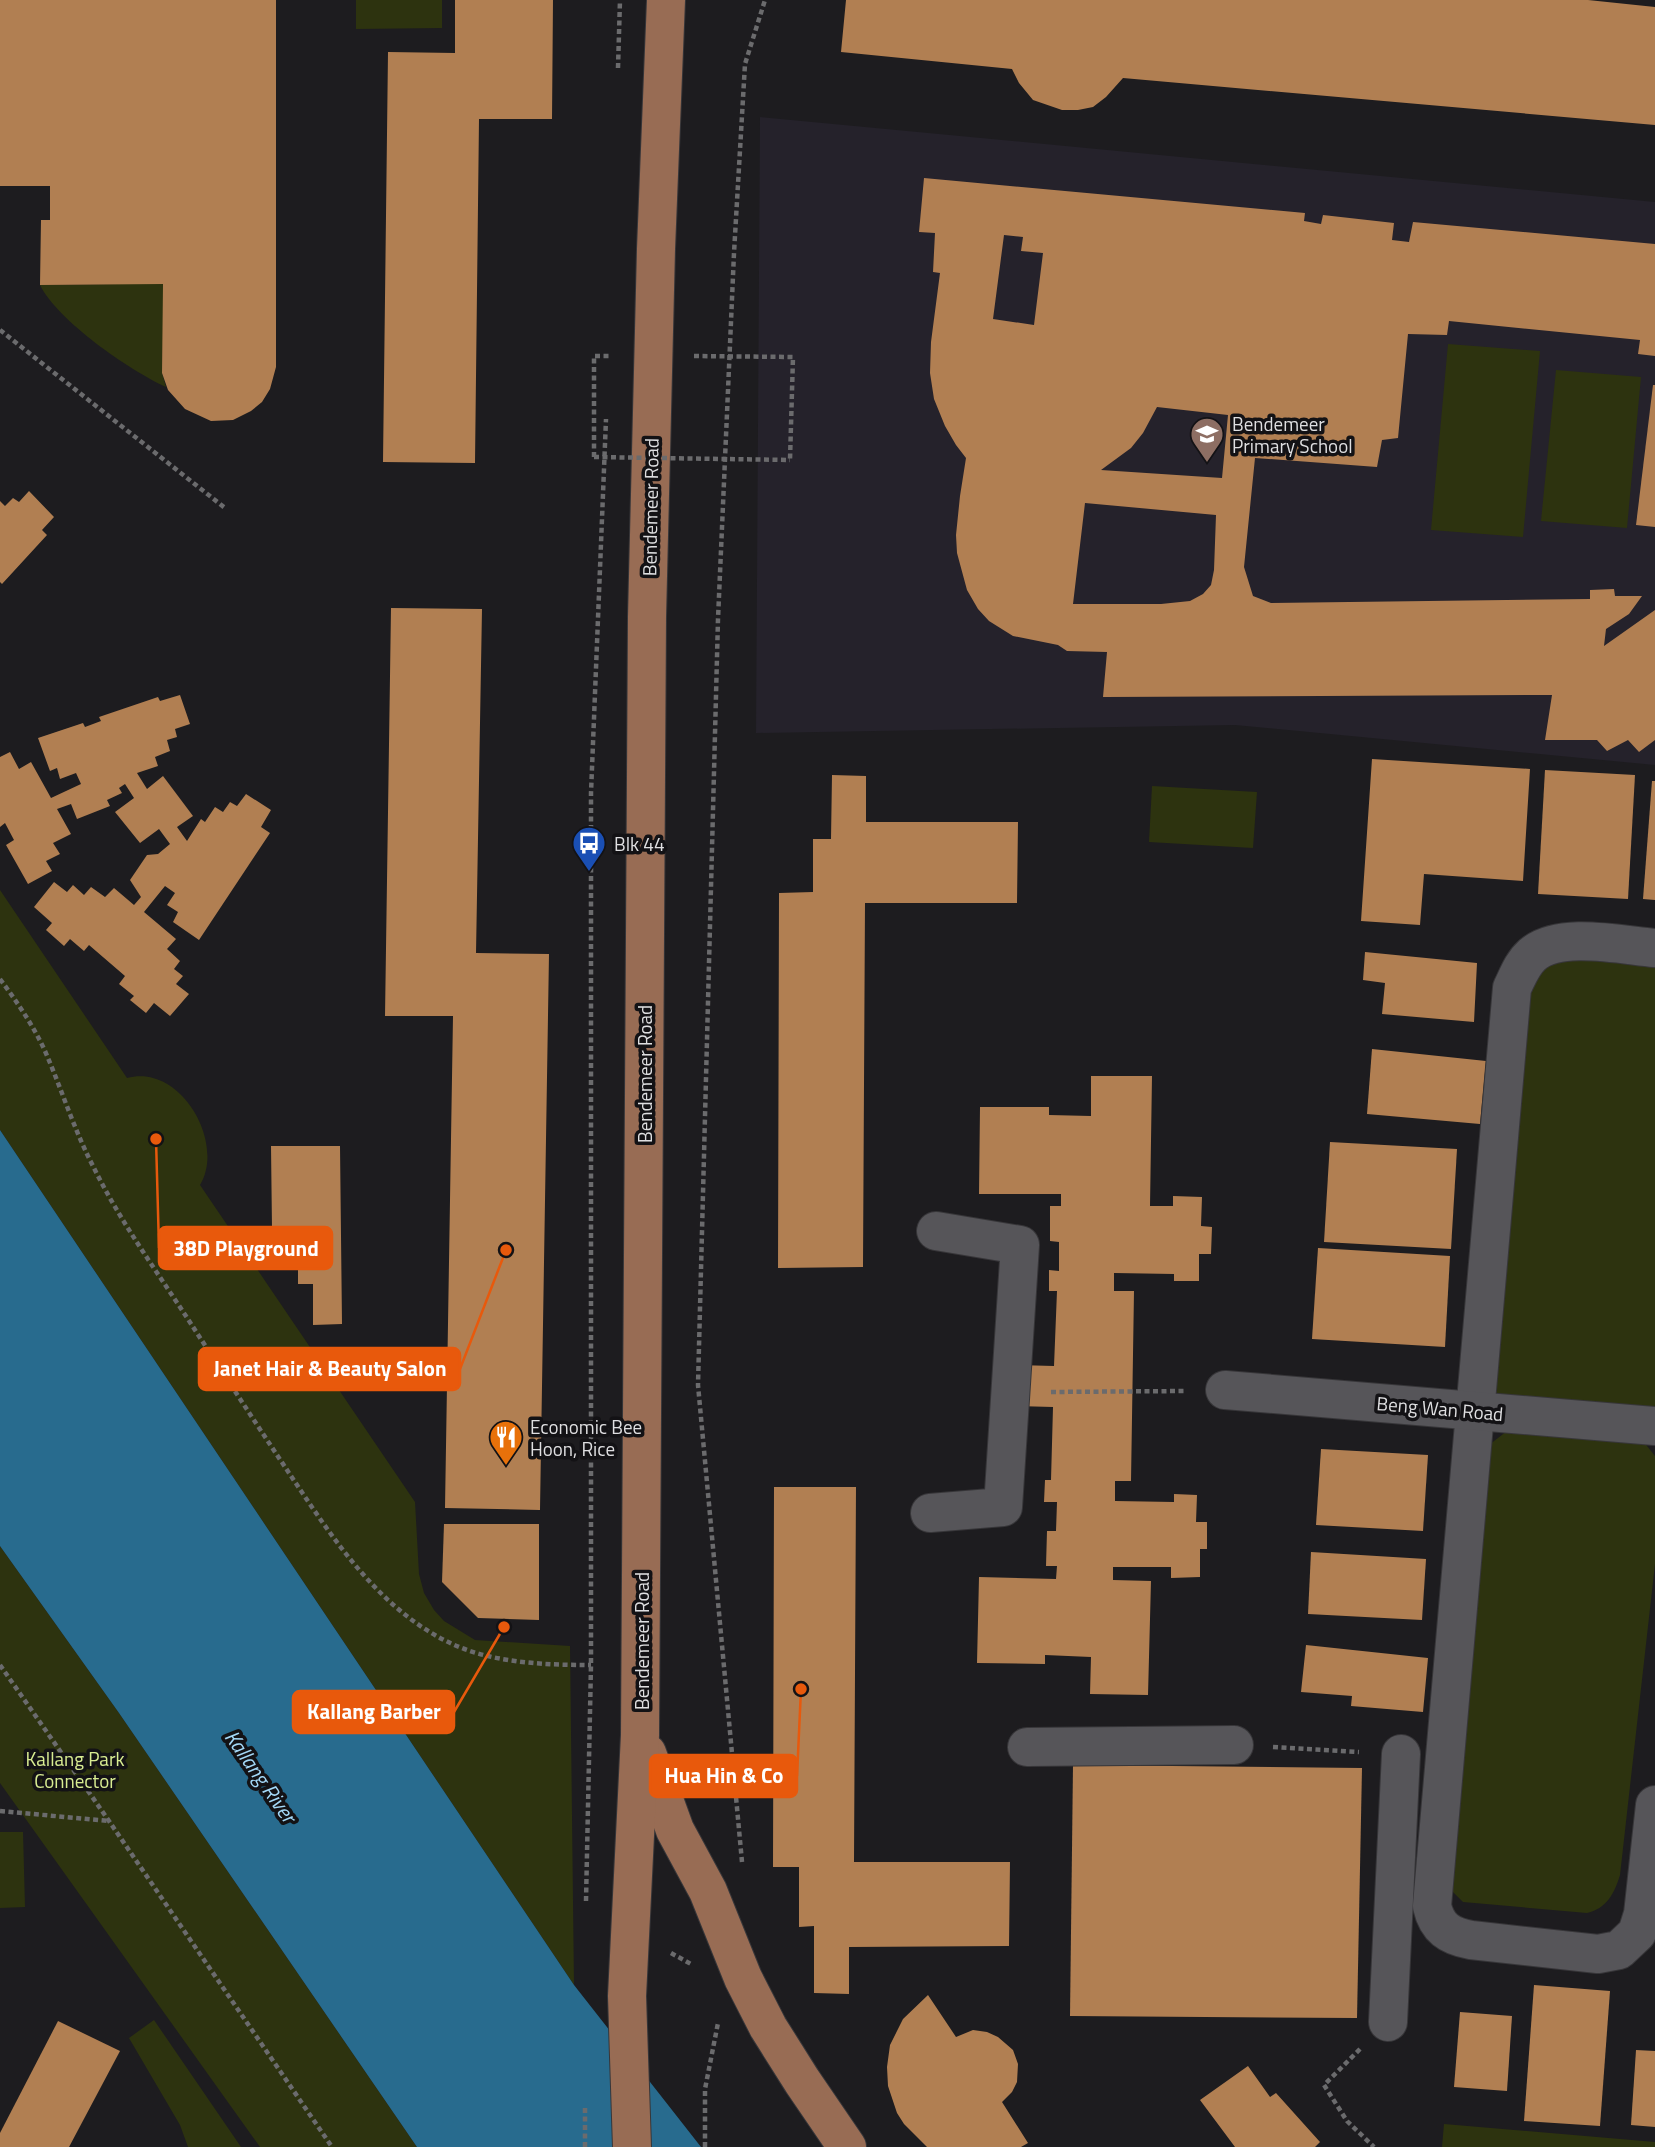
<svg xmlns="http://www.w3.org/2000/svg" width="1655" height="2147" viewBox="0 0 1655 2147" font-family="'Titillium Web',sans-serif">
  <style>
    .built { fill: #25222b }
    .green { fill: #2d330f }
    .water { fill: #286b8e }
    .building { fill: #b17f52; fill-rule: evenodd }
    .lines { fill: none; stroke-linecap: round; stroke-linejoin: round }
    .minor-casing { stroke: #373639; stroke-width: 40 }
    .major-casing { stroke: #373639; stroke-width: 40 }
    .path { stroke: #6b6b6d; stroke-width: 4.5; stroke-dasharray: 5 3.5; stroke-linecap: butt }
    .minor { stroke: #565559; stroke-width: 38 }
    .major { stroke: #986c54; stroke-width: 38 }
    .path-bridge { stroke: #6b6b6d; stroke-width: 4.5; stroke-dasharray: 5 3.5; stroke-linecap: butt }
    .labels { text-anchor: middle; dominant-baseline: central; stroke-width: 7; stroke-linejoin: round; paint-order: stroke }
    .poi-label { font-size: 19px; fill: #dfdfe1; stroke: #131215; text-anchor: start }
    .street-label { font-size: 19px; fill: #dfdfe1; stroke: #131215 }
    .park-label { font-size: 19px; fill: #d9ed92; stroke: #131215 }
    .water-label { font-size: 21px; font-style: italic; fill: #a3d8f7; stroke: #131215 }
    .leader { fill: none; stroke: #e8590c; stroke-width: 2.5 }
    .callout-dot { fill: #e8590c; stroke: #131215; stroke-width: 2.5 }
    .callout { fill: #e8590c; stroke: #e8590c; stroke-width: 2.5 }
    .callout-label { font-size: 21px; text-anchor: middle; font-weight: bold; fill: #fff }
  </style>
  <rect width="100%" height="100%" fill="#1d1c1f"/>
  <polygon class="built" points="760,117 1655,202 1655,765 1235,725 756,733"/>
  <g class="green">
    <polygon points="356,0 442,0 442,28 356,29"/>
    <path d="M276,282l-113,61 -1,30 4,14c-37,-17 -108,-66 -126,-102z"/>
    <polygon points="1448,344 1540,351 1523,537 1431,530"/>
    <polygon points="1556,370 1641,377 1627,528 1541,521"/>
    <polygon points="1152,786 1257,792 1253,848 1149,842"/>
    <path d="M0,890l127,188c53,-15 99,64 73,107l215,317 4,72 5,19 10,17 10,11 31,19 95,6 4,339 -574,-855z"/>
    <polygon points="1544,956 1655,960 1655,1410 1489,1396 1519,999"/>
    <path d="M1516,1424l127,17 12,15v108l-35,311c-6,19 -13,33 -33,38l-124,-11 -18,-18 44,-439z"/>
    <polygon points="0,1546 119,1713 417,2147 260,2147 0,1783"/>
    <polygon points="0,1832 23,1832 25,1907 0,1908"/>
    <polygon points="154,2020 241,2147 188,2147 180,2125 129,2038"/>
    <polygon points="1444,2124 1655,2142 1655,2147 1442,2147"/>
  </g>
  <polygon class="water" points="0,1130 574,1985 701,2147 417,2147 119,1713 0,1546"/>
  <g class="building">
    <polygon points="0,0 276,0 276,367 270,389 262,402 251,411 233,420 211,421 185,409 168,390 162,373 163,284 40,285 41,220 50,220 50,186 0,186"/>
    <polygon points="455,0 553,0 552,119 479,119 475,463 383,462 388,52 455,53"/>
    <polygon points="846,0 1588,0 1655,7 1655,125 1123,78 1106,97 1093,107 1078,110 1062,110 1033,100 1019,83 1012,69 841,52"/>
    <path d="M924,178l381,35 -1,8 17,3 2,-9 71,8 -2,17 17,2 4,-20 242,22v112l-17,-2 2,-14 -191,-19 -2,14 -39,-1 -10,104 -16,2 -5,27 -122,-9 -11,109 9,29 18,7 319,-4v-9l24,-1 1,7h27l-13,18 -23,15 -2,17 51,-36v130l-16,12 -11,-12 -21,11 -10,-11h-52l7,-45 -449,2 4,-45 -40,-1 -9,-6 -45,-9 -24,-15 -11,-12 -11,-19 -10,-37 -1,-18 4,-39 6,-38 -10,-13 -11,-19 -11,-27 -4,-26 1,-31 9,-69 -7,-1 2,-39 -16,-1zM1004,235l19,2 -2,14 22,2 -9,72 -41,-6zM1157,407l71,8 -6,63 -121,-8 30,-22 12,-15zM1085,503l131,12 -2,55 -3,15 -8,9 -13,7 -29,3h-88z"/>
    <polygon points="1653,385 1655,385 1655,527 1636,525"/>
    <polygon points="29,491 54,517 42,530 47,535 2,584 0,582 0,501 5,506 13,498 19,502"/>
    <polygon points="391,608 482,609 476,953 549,954 540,1510 445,1508 453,1016 385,1016"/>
    <polygon points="180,695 190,724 175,729 177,737 167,740 170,751 155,757 158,766 137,773 147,789 163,776 193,816 177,827 187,841 201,819 205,822 215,807 223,812 230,802 237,806 246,794 271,810 261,827 270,833 199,940 173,922 178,912 167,905 175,893 165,886 144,912 176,939 167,949 180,961 174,969 183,976 176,984 189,994 170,1016 154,1003 146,1013 130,1000 134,996 119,984 125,976 89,945 84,951 70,939 64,946 46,930 52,923 34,907 54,882 67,892 73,885 84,895 91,887 105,897 114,888 134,905 141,897 130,880 147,855 158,854 170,844 159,829 140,843 115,812 134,798 125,784 119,788 122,793 107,800 110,806 77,819 71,804 57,809 71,834 53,843 60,854 46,861 52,871 28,884 6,845 14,840 5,823 0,827 0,757 10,752 19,769 31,762 51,798 81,784 76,773 60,779 57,768 50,771 38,738 83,723 85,727 101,721 99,717 158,697 160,701"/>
    <polygon points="1372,759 1530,769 1523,881 1424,874 1420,925 1361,921"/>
    <polygon points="1545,770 1635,775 1628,899 1538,894"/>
    <polygon points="832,775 866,776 866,822 1018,822 1017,903 865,903 863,1267 778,1268 779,893 813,892 813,839 831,839"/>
    <polygon points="1652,781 1655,781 1655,900 1643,899"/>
    <polygon points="1365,952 1477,963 1474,1022 1382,1014 1385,983 1363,980"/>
    <polygon points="1372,1049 1486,1061 1480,1124 1367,1114"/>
    <polygon points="1091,1076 1152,1076 1150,1206 1173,1206 1173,1196 1202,1197 1201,1226 1212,1227 1211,1254 1199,1254 1199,1281 1174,1281 1174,1274 1114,1273 1114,1291 1134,1291 1131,1481 1115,1481 1115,1501 1174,1502 1174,1494 1197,1495 1196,1522 1207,1522 1207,1549 1200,1549 1200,1577 1171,1578 1171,1567 1113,1567 1113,1580 1151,1581 1148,1695 1090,1694 1091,1657 1045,1655 1045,1664 977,1663 979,1577 1056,1579 1057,1566 1046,1566 1047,1531 1056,1531 1057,1502 1044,1502 1045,1480 1051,1480 1053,1407 1014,1406 1017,1365 1054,1366 1057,1291 1049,1291 1049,1270 1059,1271 1059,1242 1050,1241 1050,1206 1061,1206 1061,1194 979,1194 980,1107 1049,1107 1049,1115 1091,1116"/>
    <polygon points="1330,1142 1457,1149 1451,1249 1324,1242"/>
    <polygon points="271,1146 340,1146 342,1324 313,1325 313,1284 298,1284 298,1228 272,1229"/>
    <polygon points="1318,1248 1450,1256 1445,1347 1312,1339"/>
    <polygon points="1321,1449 1428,1455 1423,1531 1316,1525"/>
    <polygon points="774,1487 856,1487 854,1862 1010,1862 1009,1946 849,1947 849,1994 814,1993 814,1926 799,1927 799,1867 773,1867"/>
    <polygon points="444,1524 539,1524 539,1620 478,1618 442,1582"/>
    <polygon points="1311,1552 1426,1559 1422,1620 1308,1614"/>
    <polygon points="1306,1645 1428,1658 1423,1712 1351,1706 1352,1696 1301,1692"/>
    <polygon points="1073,1765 1362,1768 1357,2018 1070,2016"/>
    <polygon points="1534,1985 1610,1991 1600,2126 1524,2121"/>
    <polygon points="928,1995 956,2037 973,2030 987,2032 998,2037 1013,2050 1018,2064 1017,2082 1012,2092 1002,2102 1028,2143 1021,2147 927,2147 904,2124 897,2113 888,2086 887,2067 890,2045 903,2019"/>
    <polygon points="1460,2012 1512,2016 1507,2091 1454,2087"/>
    <polygon points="58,2021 120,2051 69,2147 0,2147 0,2133"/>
    <polygon points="1636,2050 1655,2051 1655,2127 1631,2125"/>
    <polygon points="1248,2066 1270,2097 1276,2093 1320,2142 1315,2147 1235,2147 1200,2100"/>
  </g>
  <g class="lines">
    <defs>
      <g id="minor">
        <path d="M1655,948c-34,-3 -96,-17 -123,7 -10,9 -14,21 -20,33l-80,918c5,22 17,30 39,34l127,14 21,-4 18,-17 6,-19 12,-109"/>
        <polyline points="1225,1390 1655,1426"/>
        <polyline points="930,1513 1003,1507 1020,1245 936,1231"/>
        <polyline points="1027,1747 1234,1745"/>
        <polyline points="1388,2022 1401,1754"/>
      </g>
      <g id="major">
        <polyline points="647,1753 675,1830 708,1891 743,1978 768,2027 802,2081 847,2147"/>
        <polyline points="632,2147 627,1996 640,1735 647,617 656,249 666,0"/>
      </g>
    </defs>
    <use href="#minor" class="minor-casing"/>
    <use href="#major" class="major-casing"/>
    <g class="path">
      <polyline points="618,68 620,0"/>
      <polyline points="0,330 225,508"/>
      <polyline points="694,356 793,357 790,460"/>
      <polyline points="594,457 594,356 612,356"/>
      <path d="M0,979c17,23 33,46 45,72 17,39 29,79 49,117 28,57 67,109 101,162 30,46 60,92 90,137 43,64 89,138 161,174 43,22 97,24 145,24"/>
      <polyline points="1051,1392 1186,1391"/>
      <polyline points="0,1665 109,1821 332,2147"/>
      <polyline points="1273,1747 1359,1752"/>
      <polyline points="0,1811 109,1821"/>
      <polyline points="742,1862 698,1385 718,619 734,253 745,64 765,0"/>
      <polyline points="586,1901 591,1665 591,793 606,419"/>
      <polyline points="671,1953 691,1964"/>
      <polyline points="1360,2049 1324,2085 1347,2121 1374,2147"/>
      <polyline points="585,2147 585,2106"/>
      <polyline points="705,2147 705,2089 718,2023"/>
    </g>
    <use href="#minor" class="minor"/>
    <use href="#major" class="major"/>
    <polyline class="path-bridge" points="594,457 790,460"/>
  </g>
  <defs>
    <symbol id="school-pin" viewBox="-11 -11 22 30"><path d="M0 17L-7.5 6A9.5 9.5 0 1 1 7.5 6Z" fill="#8d6e63" stroke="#131215"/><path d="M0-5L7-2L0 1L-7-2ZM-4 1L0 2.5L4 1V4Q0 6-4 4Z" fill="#fff"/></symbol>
    <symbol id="bus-pin" viewBox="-11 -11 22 30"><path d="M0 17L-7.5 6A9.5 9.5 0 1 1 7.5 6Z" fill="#1a4fb4" stroke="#131215"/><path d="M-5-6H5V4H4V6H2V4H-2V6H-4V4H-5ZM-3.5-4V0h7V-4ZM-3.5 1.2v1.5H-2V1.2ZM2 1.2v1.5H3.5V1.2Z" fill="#fff"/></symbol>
    <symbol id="restaurant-pin" viewBox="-11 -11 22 30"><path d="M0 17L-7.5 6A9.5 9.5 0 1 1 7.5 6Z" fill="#e8710a" stroke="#131215"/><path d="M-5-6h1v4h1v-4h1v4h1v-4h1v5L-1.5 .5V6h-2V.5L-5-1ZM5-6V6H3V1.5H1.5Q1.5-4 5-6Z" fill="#fff"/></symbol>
  </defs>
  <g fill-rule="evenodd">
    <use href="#school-pin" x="1188" y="415" width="38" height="52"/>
    <use href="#bus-pin" x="570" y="824" width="38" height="52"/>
    <use href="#restaurant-pin" x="487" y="1418" width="38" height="52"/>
  </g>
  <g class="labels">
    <g class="poi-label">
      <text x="1232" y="423">Bendemeer<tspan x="1232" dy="22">Primary School</tspan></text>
      <text x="614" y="843">Blk 44</text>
      <text x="530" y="1426">Economic Bee<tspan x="530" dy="22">Hoon, Rice</tspan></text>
    </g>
    <g class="street-label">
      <text transform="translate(650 507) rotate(-89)">Bendemeer Road</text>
      <text transform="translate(644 1074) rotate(-90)">Bendemeer Road</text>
      <text transform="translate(1440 1408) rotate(5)">Beng Wan Road</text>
      <text transform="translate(641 1641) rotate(-90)">Bendemeer Road</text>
    </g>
    <g class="park-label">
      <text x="75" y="1758">Kallang Park<tspan x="75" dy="22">Connector</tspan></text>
    </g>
    <g class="water-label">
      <text transform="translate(261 1776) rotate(55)">Kallang River</text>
    </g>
  </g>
  <path class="leader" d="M156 1139L159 1248M506 1250L460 1369M504 1627L454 1712M801 1689L797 1776"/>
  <g class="callout-dot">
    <circle cx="156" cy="1139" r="7"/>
    <circle cx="506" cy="1250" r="7"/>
    <circle cx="504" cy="1627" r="7"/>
    <circle cx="801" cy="1689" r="7"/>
  </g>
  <g class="callout">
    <rect x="159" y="1227" width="173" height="42" rx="7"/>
    <rect x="199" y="1348" width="261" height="42" rx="7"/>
    <rect x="293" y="1691" width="161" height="42" rx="7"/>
    <rect x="650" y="1755" width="147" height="42" rx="7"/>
  </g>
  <g class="callout-label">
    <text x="246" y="1256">38D Playground</text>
    <text x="330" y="1376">Janet Hair &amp; Beauty Salon</text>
    <text x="374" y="1719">Kallang Barber</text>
    <text x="724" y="1783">Hua Hin &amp; Co</text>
  </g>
</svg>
